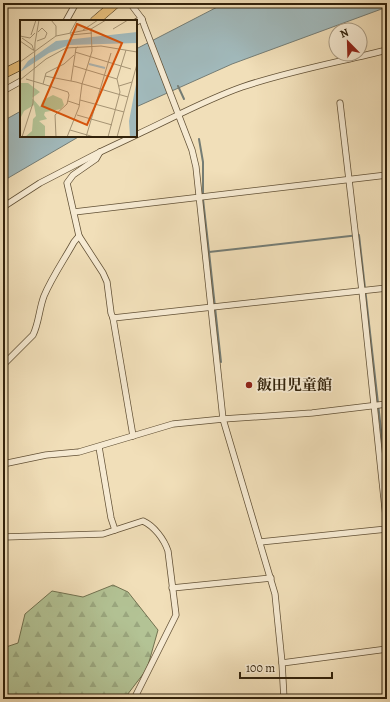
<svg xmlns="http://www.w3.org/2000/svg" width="390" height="702" viewBox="0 0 390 702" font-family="Alegreya,'Noto Serif JP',serif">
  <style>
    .forest { fill: url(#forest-firs); stroke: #727250 }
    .water { fill: #a1b9bb; stroke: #757d75 }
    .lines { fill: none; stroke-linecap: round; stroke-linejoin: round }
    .stream { stroke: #757d75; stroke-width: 2 }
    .street-casing { stroke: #625136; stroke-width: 7 }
    .primary-casing { stroke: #32220b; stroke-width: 10 }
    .street { stroke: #f6ead2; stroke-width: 5.5 }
    .primary { stroke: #e8c07c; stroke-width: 9 }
    .poi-dot { fill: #8f2418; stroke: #f6ead2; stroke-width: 1.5 }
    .labels { text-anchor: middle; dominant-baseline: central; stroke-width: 3.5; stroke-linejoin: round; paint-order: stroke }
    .poi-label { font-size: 15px; font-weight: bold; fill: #32220b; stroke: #f6ead2; text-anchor: start }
    .inset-river { fill: none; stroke: #a1b9bb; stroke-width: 2 }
    .inset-road { fill: none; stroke: #a59373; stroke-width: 1 }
    .view { fill: #d6540c; fill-opacity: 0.15; stroke: #d6540c; stroke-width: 2 }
    .inset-edge { fill: none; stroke: #32220b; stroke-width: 2 }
  </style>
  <defs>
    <pattern id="forest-firs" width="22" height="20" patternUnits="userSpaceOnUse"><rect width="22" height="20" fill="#b3c395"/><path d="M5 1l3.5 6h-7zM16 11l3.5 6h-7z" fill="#9aa77f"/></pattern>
  </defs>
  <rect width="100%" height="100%" fill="#f1dfb9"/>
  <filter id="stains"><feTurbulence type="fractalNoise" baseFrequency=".005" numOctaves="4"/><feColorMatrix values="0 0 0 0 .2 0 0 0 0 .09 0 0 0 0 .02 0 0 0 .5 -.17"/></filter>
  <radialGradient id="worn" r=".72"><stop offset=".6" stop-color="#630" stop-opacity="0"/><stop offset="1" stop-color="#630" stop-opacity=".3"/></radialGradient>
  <polygon class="forest" points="113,585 128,592 158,630 147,669 124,699 3,699 3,648 18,643 25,614 52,591 83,597"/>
  <g class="water">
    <polygon points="225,3 387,3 387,7 232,64 136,107 136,49"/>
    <polygon points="21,111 21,136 80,136 3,181 3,121"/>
  </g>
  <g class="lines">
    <g class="stream">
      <polyline points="178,86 184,99"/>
      <polyline points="199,139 203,162 203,199 209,252 359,235 387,483"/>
      <polyline points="209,252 221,362"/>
    </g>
    <defs>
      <g id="street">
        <polyline points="130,3 142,19 144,25 192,150 196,167 223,419 275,594 282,663 284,699"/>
        <polyline points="66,21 76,3"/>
        <polyline points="136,22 142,19"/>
        <polyline points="3,91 21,81"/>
        <polyline points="340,103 362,291 387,527"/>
        <path d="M136,135c35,-16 69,-35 106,-48 47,-16 97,-25 145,-37"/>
        <polyline points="100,152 96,159 73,175 67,183 79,236 103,273 107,282 111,313 113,318 133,436"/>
        <polyline points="3,207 40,183 100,152 134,136"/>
        <polyline points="74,212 387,175"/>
        <polyline points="113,318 387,288"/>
        <path d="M3,365l30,-30c6,-12 6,-26 11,-39 8,-19 20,-36 30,-54l5,-6"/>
        <polyline points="99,447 111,518 115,530"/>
        <polyline points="3,464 46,455 79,452 173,424 223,419 312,413 387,404"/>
        <path d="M3,537l100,-3 40,-13c11,5 21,18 25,30l8,64 -42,84"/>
        <polyline points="260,542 387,529"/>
        <polyline points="172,588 271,578"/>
        <polyline points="282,663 387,649"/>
      </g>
      <g id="primary">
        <polyline points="95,21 116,3"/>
        <polyline points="3,74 21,65"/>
      </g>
    </defs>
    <use href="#street" class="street-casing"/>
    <use href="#primary" class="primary-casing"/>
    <use href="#street" class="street"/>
    <use href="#primary" class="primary"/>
  </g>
  <circle class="poi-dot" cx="249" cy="385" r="4"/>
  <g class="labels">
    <g class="poi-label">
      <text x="257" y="385">飯田児童館</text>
    </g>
  </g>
  <g transform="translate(20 20)">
    <rect width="117" height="117" fill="#f1dfb9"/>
    <path d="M0,63h8l12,9 -8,6 8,9 3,-7 10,-5 9,4 2,6 -3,4 -16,3 -1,3 3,4 -8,2 6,5v11h-20l7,-6 1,-12 3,-3 -2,-11 -10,6 -4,8z" fill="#b3c395"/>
    <path d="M117,12v11l-68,2 -20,8 -29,19 8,-11 28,-20zM117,59v58h-7l-1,-16z" fill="#a1b9bb"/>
    <path class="inset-river" d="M69,44l16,4"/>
    <path class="inset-road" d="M31,0l5,6v10M93,9l15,-9M63,10l15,-10M50,13l7,-13M11,15l5,-15M50,15l22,-2M0,16l10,2 5,-5M2,18l10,7 2,6M0,21l13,9M17,21l8,-3 2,-5 -5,-5 -4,4M55,32l56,17M0,42l36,-26 35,-7 15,-9M54,46l43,13M25,56l31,6 52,15M6,59l17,5 3,-11 18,-9 10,-9M0,60l26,-21 20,-11 35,-2 36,6M51,61l5,-33 2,-1M23,64l25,8 1,3 -2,9 -12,11 1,22M99,66l13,-4M60,80l44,12M48,81l12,4M57,95l35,10M50,110l24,7M2,117l11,-34 2,-60 4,-23M47,117l12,-30 3,-23 10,-33 -1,-22M66,117l25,-84M88,117l12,-45 -3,-13 9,-29M97,117l20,-73"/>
    <path class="view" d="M57,4l45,19 -35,82 -45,-19z"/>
    <rect width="117" height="117" class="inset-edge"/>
  </g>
  <rect width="390" height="702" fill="none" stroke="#f1dfb9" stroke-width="16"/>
  <rect x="4" y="4" width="382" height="694" fill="none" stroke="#32220b" stroke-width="2"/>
  <rect x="8" y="8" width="374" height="686" fill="none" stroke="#32220b"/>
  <g transform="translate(348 42) rotate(337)"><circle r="19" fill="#f6ead2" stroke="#a89a82"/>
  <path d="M0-3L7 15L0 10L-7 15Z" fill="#8f2418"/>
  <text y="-6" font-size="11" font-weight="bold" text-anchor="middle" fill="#32220b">N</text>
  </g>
  <path d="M240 672v6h92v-6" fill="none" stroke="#32220b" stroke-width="2"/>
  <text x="246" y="672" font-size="12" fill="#32220b" stroke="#f6ead2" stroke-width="3" paint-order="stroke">100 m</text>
  <rect width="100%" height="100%" filter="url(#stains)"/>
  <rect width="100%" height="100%" fill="url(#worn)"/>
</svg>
